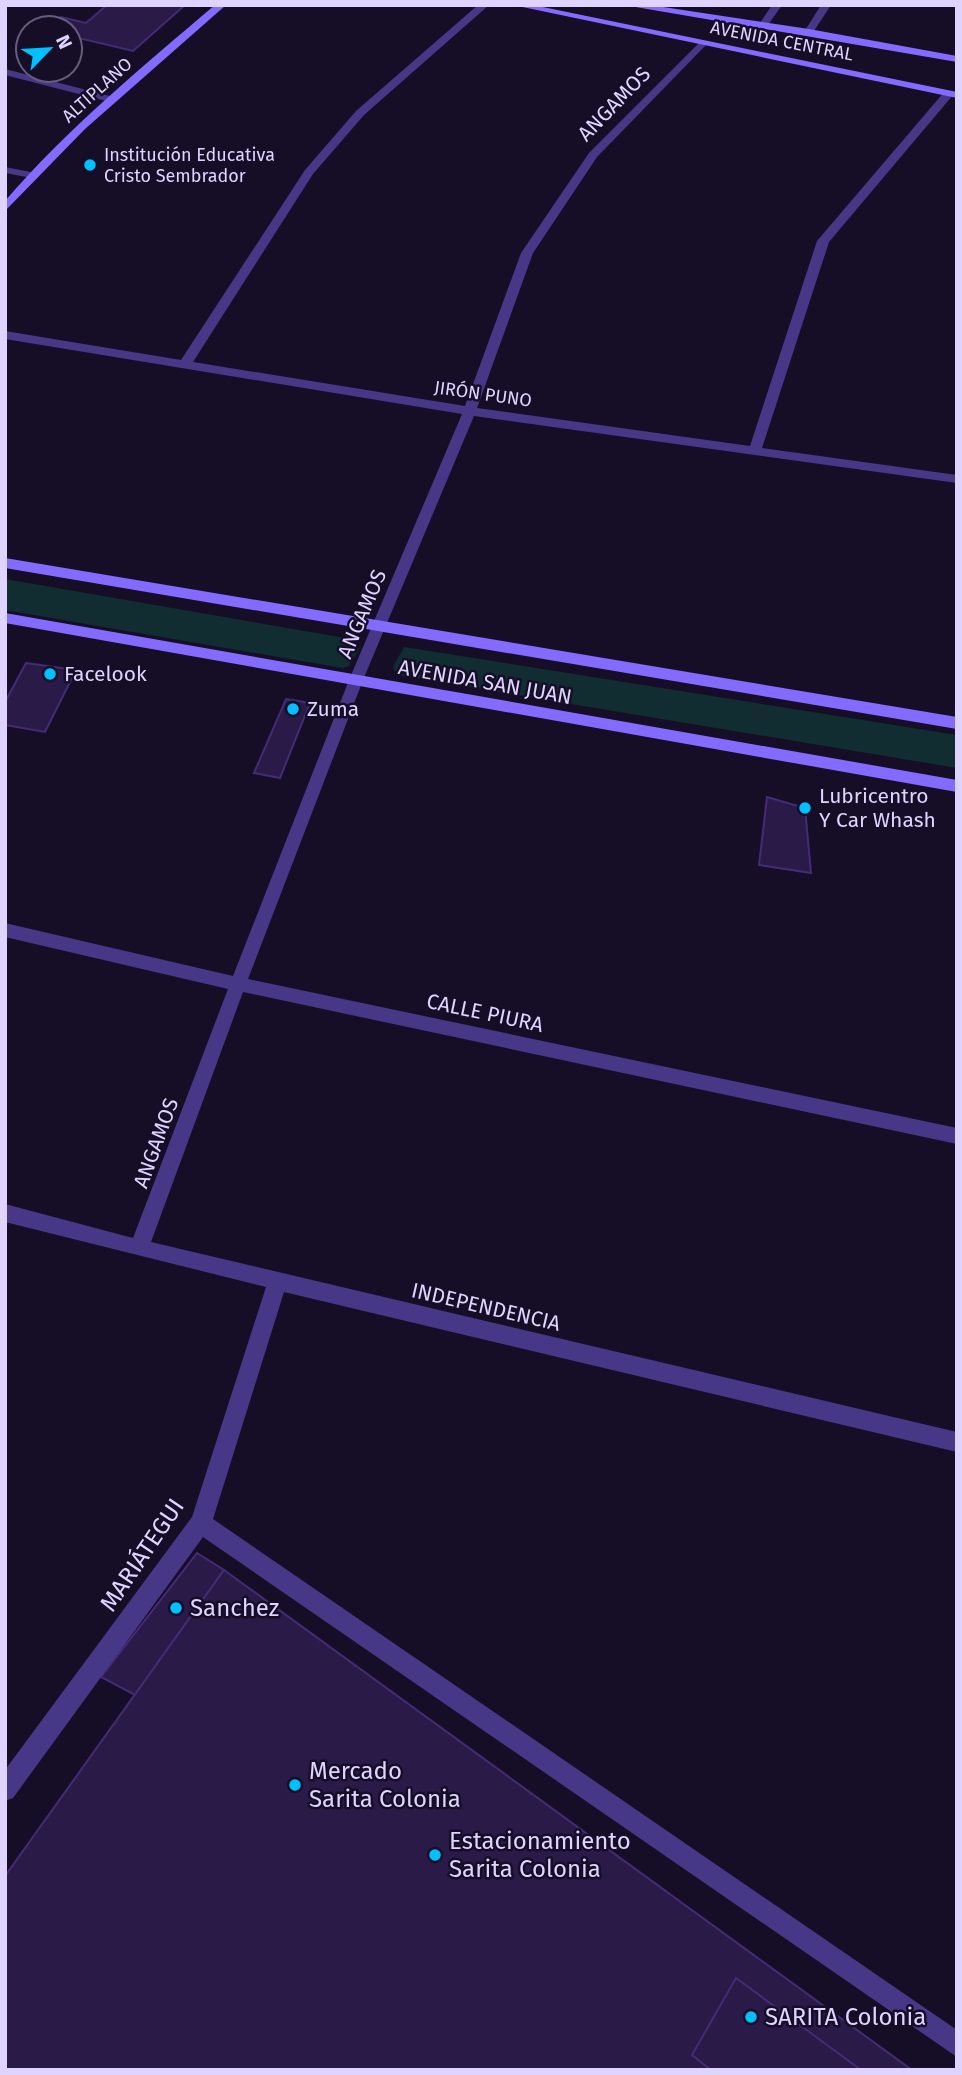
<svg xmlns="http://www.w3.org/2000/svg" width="962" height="2075" font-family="'Fira Sans',sans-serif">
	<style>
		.green { fill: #112d31 }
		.building { fill: #2a1a48; stroke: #442b75; stroke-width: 2 }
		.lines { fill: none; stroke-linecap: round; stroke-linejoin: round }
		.street { fill: #463887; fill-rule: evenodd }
		.secondary { fill: #846bff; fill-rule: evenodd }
		.poi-dot { fill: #00c1ff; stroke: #160e27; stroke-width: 2.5 }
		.labels { text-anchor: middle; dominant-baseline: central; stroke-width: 5; stroke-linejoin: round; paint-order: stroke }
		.far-street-label { font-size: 18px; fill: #dfd4ff; stroke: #160e27 }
		.far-poi-label { font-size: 18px; fill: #dfd4ff; stroke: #160e27; text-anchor: start }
		.street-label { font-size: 21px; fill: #dfd4ff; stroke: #160e27 }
		.poi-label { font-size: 21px; fill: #dfd4ff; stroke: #160e27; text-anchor: start }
		.near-street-label { font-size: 24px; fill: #dfd4ff; stroke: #160e27 }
		.near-poi-label { font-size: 24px; fill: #dfd4ff; stroke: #160e27; text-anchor: start }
	</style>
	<rect width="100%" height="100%" fill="#160e27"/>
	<g class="green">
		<polygon points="5,579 351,639 359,649 349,666 342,668 5,610"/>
		<polygon points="404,647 957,735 957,768 397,675 393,667"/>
	</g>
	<g class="building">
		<polygon points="107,5 185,5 133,51 70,36 70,28 53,28 58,24 54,23 61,17 86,23"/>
		<polygon points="26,663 76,670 45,732 5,725 5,702"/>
		<polygon points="286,699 310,703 280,778 254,773"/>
		<polygon points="767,797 805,808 811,873 759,865"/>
		<polygon points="197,1553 224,1570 135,1695 101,1677"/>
		<polygon points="224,1570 912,2070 5,2070 5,1876"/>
		<polygon points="736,1978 861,2070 711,2070 692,2055"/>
	</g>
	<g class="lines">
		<g class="street">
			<polygon points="478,5 489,5 364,115 313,174 193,362 465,406 521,253 589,153 702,40 707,43 706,45 597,157 533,253 477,408 750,446 817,241 945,91 953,91 953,95 829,242 762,448 957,475 957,483 474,416 363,680 248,979 957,1128 957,1144 243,992 151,1242 957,1432 957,1452 284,1292 213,1519 957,2030 957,2057 203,1537 13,1798 5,1801 5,1770 192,1517 266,1287 5,1222 5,1204 133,1238 228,989 5,937 5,923 233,976 349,680 462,414 5,339 5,331 181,360 305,170 356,111"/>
			<polygon points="772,5 782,5 766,28 760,28 758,26"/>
			<polygon points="821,5 831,5 812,34 806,34 804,32"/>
			<polygon points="5,69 114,97 115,99 110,102 5,75"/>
			<polygon points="5,167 36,173 37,175 32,178 5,173"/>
		</g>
		<g class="secondary">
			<path d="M215,5h11l-141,124 -80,82v-10c63,-73 137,-134 210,-196z"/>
			<polygon points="513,5 533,5 957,92 957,98"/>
			<polygon points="624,5 650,5 809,29 957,56 957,62"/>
			<polygon points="5,558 957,717 957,729 5,568"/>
			<polygon points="5,613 957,780 957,792 5,623"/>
		</g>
	</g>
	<g class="poi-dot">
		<circle cx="90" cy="165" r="7"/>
		<circle cx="50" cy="674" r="7"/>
		<circle cx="293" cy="709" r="7"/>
		<circle cx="805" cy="808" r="7"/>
		<circle cx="176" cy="1608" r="7"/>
		<circle cx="295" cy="1785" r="7"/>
		<circle cx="435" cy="1855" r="7"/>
		<circle cx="751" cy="2017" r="7"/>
	</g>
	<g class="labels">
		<g class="far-street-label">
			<text transform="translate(782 41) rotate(11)">AVENIDA CENTRAL</text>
			<text transform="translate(97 90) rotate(-42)">ALTIPLANO</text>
			<text transform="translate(483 394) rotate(8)">JIRÓN PUNO</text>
		</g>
		<g class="far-poi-label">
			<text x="104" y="155">Institución Educativa<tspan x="104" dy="21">Cristo Sembrador</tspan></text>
		</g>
		<g class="street-label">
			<text transform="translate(614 104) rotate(-46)">ANGAMOS</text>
			<text transform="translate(362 614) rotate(-67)">ANGAMOS</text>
			<text transform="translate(485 682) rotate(10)">AVENIDA SAN JUAN</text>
			<text transform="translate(485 1013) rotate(12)">CALLE PIURA</text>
			<text transform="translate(156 1143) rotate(-70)">ANGAMOS</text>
			<text transform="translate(486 1307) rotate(13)">INDEPENDENCIA</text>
		</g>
		<g class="poi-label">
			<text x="64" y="674">Facelook</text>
			<text x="307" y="709">Zuma</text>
			<text x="819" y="796">Lubricentro<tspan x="819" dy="24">Y Car Whash</tspan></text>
		</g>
		<g class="near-street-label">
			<text transform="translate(142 1555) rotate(-56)">MARIÁTEGUI</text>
		</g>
		<g class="near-poi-label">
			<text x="190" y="1608">Sanchez</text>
			<text x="309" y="1771">Mercado<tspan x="309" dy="28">Sarita Colonia</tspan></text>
			<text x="449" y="1841">Estacionamiento<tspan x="449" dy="28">Sarita Colonia</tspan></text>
			<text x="765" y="2017">SARITA Colonia</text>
		</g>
	</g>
	<rect width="962" height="2075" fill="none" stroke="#dfd4ff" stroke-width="14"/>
	<g transform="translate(49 49) rotate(65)"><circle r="33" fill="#160e27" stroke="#665d7d" stroke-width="2"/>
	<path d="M0-5L12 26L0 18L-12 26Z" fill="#00c1ff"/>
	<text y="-10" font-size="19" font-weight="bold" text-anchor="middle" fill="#dfd4ff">N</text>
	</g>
</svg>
